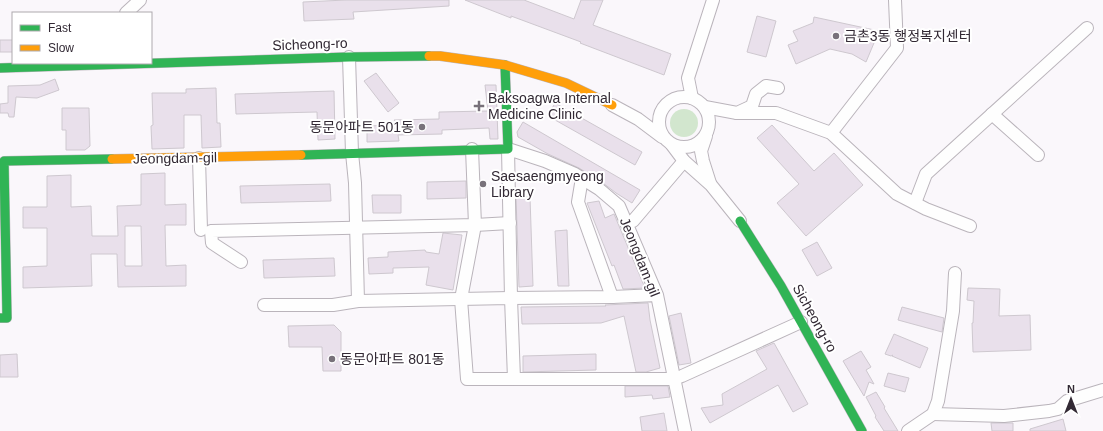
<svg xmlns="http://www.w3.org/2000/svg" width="1103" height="431" font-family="Arial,'Noto Sans KR',sans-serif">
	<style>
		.green { fill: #d2e6ce }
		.building { fill: #e9e0eb; stroke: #cec8cf; fill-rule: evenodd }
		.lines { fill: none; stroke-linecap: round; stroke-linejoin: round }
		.street-casing { stroke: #bab4bb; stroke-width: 14 }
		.fast-casing { stroke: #bab4bb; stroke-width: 10 }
		.slow-casing { stroke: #bab4bb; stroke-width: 10 }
		.street { stroke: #fefefe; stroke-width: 12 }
		.fast { stroke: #30b455; stroke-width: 9 }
		.slow { stroke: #ff9f0a; stroke-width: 9 }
		.poi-dot { fill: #78717a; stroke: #fff; stroke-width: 1.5 }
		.labels { text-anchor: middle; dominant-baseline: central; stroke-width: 4; stroke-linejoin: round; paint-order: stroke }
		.poi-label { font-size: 14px; fill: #322934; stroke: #fff; text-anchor: start }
		.street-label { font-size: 14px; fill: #322934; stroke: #fff }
	</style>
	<rect width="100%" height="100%" fill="#faf7fb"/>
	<circle class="green" cx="684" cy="123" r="14"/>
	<g class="building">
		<polygon points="346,0 449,0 449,6 353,12 354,19 304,21 303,2"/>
		<polygon points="465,0 524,0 574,19 581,0 603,0 593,25 671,54 664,75 580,43 581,42 511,16 511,18"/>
		<polygon points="757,16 776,21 766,57 747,52"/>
		<polygon points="814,17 879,31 866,62 852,54 830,49 796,64 788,45 798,41 793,31 813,23"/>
		<rect x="0" y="40" width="13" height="12"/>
		<polygon points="376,73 399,103 388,112 364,81"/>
		<polygon points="55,79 59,90 37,98 16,97 14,117 9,117 8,113 0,113 0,104 8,103 8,86 40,85"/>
		<polygon points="485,85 496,85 498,139 490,139 489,128 442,130 442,134 398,135 399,141 367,142 367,126 398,125 394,120 439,119 439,112 488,111"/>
		<polygon points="216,88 217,123 220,123 221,147 202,148 201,115 184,115 184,148 152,149 151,126 153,125 152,93 186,93 186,89"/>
		<polygon points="334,91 335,139 318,140 317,112 236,114 235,94"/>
		<polygon points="555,103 642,152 635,165 548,116"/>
		<polygon points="62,108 89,108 90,146 85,150 66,150 66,130 62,130"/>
		<polygon points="523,122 640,190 632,203 616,193 603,183 579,168 548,154 518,137 517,132"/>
		<polygon points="772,125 814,171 834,153 863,185 806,236 777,203 799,184 757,138"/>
		<path d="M165,173v32l21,-1v21h-21l1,41 20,-1v21l-68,1 -1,-33h-26l1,32 -69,2v-21l24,-1v-38h-24v-21h24v-31l24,-1v32l20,-1 1,30h26l-1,-30 24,-1v-31zM125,226h16l1,40h-17z"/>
		<polygon points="466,181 466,198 427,199 427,182"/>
		<polygon points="330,184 331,201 241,203 240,186"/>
		<polygon points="372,195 401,195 401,213 373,213"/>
		<polygon points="516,197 530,197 533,286 519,287"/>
		<polygon points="599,201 605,218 614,214 645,288 623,289 614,265 612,266 587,203"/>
		<polygon points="567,230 569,286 558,286 555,231"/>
		<polygon points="443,233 462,235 453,290 426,285 429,267 393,268 393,273 369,274 368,258 388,257 388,252 425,250 426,252 439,254"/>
		<polygon points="817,242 832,268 817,276 802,250"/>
		<polygon points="334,258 335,276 264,278 263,260"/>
		<polygon points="968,288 1000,289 999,316 1030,315 1031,350 973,352 972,323 973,323 974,301 967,300"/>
		<polygon points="648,303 650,320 660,368 646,372 636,372 624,316 601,323 522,324 521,307 606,306 605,305"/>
		<polygon points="902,307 944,318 942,332 898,320"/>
		<polygon points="681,313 691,363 679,365 669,316"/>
		<polygon points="334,325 341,332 341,371 323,371 322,347 289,347 288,326"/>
		<polygon points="894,334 928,348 920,368 892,356 893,355 891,356 885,354"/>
		<polygon points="774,343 808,404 793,412 778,385 710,423 701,408 723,405 722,394 767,369 756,351"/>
		<polygon points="861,351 871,367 866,370 874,384 869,382 864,396 843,361"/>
		<polygon points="17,354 18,377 0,377 0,355"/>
		<polygon points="596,354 596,370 523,372 523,356"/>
		<polygon points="888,373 909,378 905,392 884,386"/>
		<polygon points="625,386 668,386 670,397 653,399 652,395 625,397"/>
		<polygon points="876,392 885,407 884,408 898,431 884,431 875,417 876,416 866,397"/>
		<polygon points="664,413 667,431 642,431 640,417"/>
		<polygon points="1063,419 1066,431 1030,431 1030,429"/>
		<polygon points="991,423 1013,423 1013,431 992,431"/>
	</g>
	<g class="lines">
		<defs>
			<g id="street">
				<polyline points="126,13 140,0"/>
				<polyline points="349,57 352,153 355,183 358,301"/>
				<circle cx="684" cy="122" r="25"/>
				<polyline points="692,98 688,78 713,0"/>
				<polyline points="612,105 638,119 662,137"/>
				<polyline points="705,107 737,113 752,106 756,94 766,86 778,88"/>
				<polyline points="737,113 776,113 831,133 897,194 926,209 970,226"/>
				<polyline points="992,114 1038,155"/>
				<polyline points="831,133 897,48 895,0"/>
				<polyline points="706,136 701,151 703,161 710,183"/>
				<polyline points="672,145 684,161 711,185 740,221"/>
				<polyline points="472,149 475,225 461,299 467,379 674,379 682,376 801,322"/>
				<polyline points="199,158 201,230"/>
				<polyline points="582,178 578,202 612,297"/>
				<polyline points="915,203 926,174 1087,28"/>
				<polyline points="627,222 633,221 684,161"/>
				<polyline points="241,262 212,243 211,231 475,225 510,223"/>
				<polyline points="657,295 612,297 511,298 508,149 545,161 575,174 599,189 619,206 657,295 685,431"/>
				<polyline points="264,305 333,305 358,301 511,298 514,379"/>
				<polyline points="933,414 1004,416 1049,411 1058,409 1067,401 1103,390"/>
				<polyline points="908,431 933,414 938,401 953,311 955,273"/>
			</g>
			<g id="fast">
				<polyline points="0,68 349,57 429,56"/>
				<polyline points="301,155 508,149 505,65"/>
				<polyline points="740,221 781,286 862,431"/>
				<polyline points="0,318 7,318 4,161 112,159"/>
			</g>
			<g id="slow">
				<polyline points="429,56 440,56 505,65 566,83 612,105"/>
				<polyline points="112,159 301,155"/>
			</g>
		</defs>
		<use href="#street" class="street-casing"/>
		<use href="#fast" class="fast-casing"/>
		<use href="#slow" class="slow-casing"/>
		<use href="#street" class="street"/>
		<use href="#fast" class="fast"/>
		<use href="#slow" class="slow"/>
	</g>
	<g class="poi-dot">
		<circle cx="836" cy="36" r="4"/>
		<path d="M477 100h4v4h4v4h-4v4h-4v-4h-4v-4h4z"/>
		<circle cx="422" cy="127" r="4"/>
		<circle cx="483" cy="184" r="4"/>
		<circle cx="332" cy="359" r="4"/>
	</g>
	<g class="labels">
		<g class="poi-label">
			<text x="844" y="36">금촌3동 행정복지센터</text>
			<text x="488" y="98">Baksoagwa Internal<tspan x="488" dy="16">Medicine Clinic</tspan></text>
			<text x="414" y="127" text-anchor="end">동문아파트 501동</text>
			<text x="491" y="176">Saesaengmyeong<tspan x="491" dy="16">Library</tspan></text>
			<text x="340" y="359">동문아파트 801동</text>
		</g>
		<g class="street-label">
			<text transform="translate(310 44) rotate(-2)">Sicheong-ro</text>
			<text transform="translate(175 158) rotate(-1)">Jeongdam-gil</text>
			<text transform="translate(640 257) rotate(68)">Jeongdam-gil</text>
			<text transform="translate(815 318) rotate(61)">Sicheong-ro</text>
		</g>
	</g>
	<rect x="12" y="12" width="140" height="52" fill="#ffffff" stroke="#ada9ae"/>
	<rect x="20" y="25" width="20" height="6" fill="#30b455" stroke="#ada9ae"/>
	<text x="48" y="32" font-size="12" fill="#322934">Fast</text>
	<rect x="20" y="45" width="20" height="6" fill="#ff9f0a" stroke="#ada9ae"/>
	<text x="48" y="52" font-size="12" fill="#322934">Slow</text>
	<g transform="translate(1071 399)" stroke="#ffffff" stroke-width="3" paint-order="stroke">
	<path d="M0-3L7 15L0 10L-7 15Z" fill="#322934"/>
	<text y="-6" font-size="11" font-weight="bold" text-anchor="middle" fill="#322934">N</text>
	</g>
</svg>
